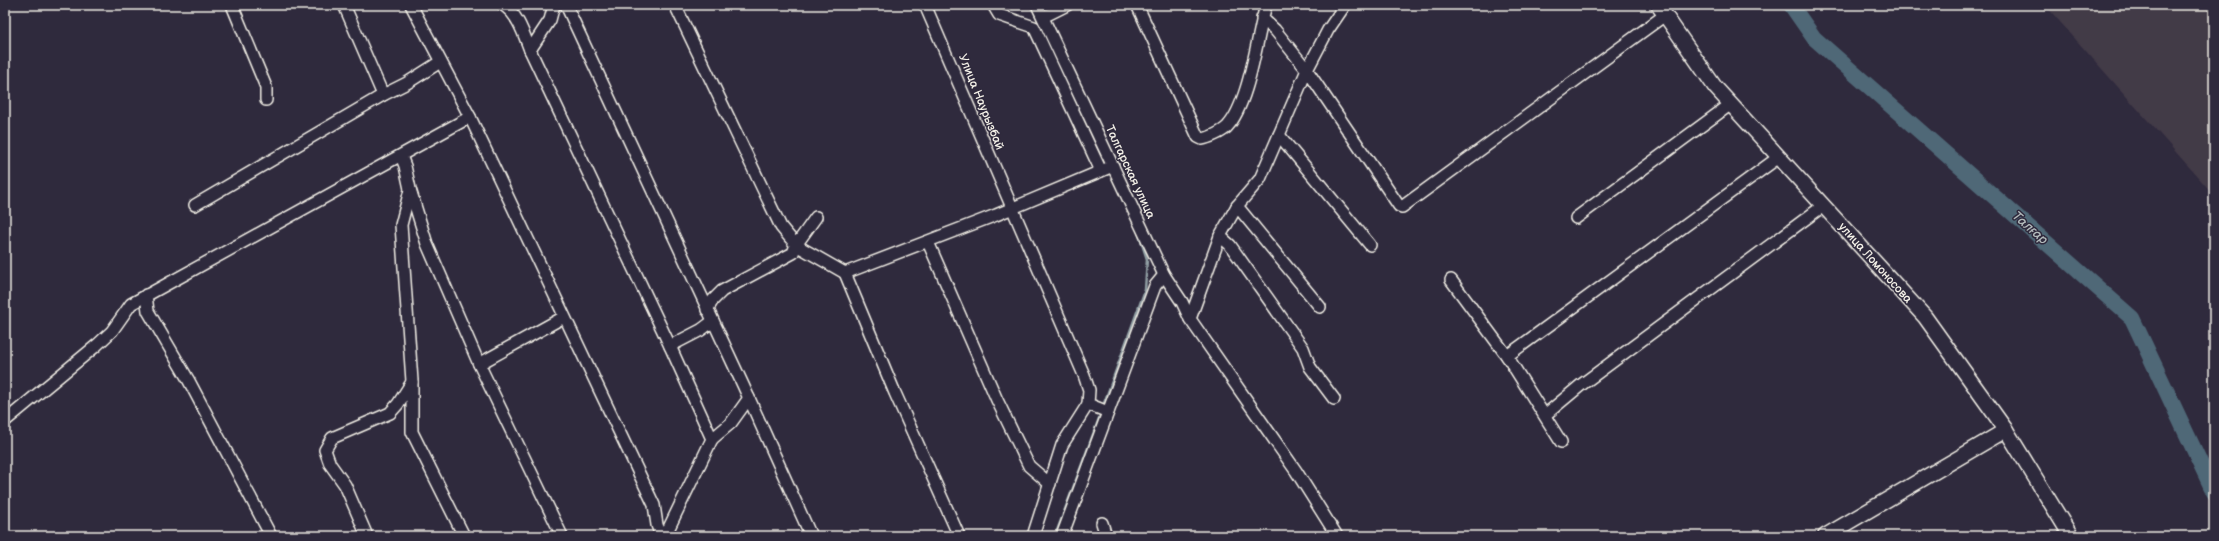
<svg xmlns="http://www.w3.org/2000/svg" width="2219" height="541" font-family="'Balsamiq Sans',sans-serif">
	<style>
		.built { fill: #433a47 }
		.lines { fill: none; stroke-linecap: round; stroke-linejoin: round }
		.stream { stroke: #919fa4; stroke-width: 2.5 }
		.river { stroke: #4f6877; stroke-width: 16 }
		.minor-casing { stroke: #f4f1e8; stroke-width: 14 }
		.major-casing { stroke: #f4f1e8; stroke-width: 17 }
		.minor { stroke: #2f2a3d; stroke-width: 11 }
		.major { stroke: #2f2a3d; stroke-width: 14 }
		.labels { text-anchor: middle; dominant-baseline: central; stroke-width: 3; stroke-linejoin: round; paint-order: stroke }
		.street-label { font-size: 12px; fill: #f4f1e8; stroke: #2f2a3d }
		.water-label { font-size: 13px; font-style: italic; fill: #b2babb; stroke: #2f2a3d }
	</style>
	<rect width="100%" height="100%" fill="#2f2a3d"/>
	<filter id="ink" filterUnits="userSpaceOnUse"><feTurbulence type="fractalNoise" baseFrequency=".025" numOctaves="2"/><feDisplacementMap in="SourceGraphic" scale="8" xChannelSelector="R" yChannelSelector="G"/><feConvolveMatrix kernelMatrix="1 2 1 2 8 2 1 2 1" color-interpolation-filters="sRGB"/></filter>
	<g filter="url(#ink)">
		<polygon class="built" points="2045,5 2214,5 2214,195"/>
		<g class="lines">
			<g class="stream">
				<polyline points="1103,406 1145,290 1147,259 1138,232"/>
				<polyline points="1055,536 1101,413"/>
			</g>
			<polyline class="river" points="1791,5 1814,38 2132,318 2214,492"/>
			<defs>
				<g id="minor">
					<polyline points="232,5 266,87 266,100"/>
					<polyline points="344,5 383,95"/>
					<polyline points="411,5 470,117 654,505 657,525 661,536"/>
					<path d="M503,5c15,9 21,30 27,45"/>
					<polyline points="554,5 550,20 530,50 670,346 712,439 665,536"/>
					<polyline points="566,5 743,385 811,536"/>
					<polyline points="675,5 781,227 796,245 845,273 996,215 1113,166"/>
					<polyline points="925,5 1084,375 1089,390 1088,404 1108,412"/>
					<polyline points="993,5 999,15 1034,27 1101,171"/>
					<polyline points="1037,5 1164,275 1182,302 1190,319 1296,471 1337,536"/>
					<path d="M1137,5l61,132 4,2c7,-1 20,-7 25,-12 22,-23 30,-90 39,-122"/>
					<polyline points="1043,17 1067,5"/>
					<polyline points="1262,18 1275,30 1307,70 1328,30 1345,5"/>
					<polyline points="1279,135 1370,245"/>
					<polyline points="401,156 405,166 410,189 427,244 479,364 562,536"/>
					<polyline points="410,190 401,225 412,381 412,432 464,536"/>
					<polyline points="195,205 383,95 407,83 440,62"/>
					<polyline points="1237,206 1320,307"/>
					<polyline points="1576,218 1731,104"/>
					<polyline points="1220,236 1230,245 1303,348 1310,367 1334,399"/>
					<polyline points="928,242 997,400 1029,466 1050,484"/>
					<polyline points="845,273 895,393 959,536"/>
					<polyline points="1451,280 1507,356"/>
					<polyline points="146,295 148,311 189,381 271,536"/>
					<polyline points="707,310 713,300 722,291 793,253 796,245 816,217"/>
					<polyline points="1190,319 1220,236 1237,206 1260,179 1307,70 1399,206 1402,207 1665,15"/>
					<polyline points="670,346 701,330 713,321"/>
					<polyline points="479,364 564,317"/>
					<polyline points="1545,415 1581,385 1823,206"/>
					<polyline points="5,421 97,345 112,331 131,304 470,117"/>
					<polyline points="712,439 731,423 749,398"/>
					<polyline points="1561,442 1507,356 1779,157"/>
					<polyline points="1102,523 1106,536"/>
					<polyline points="367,536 345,485 330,464 325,450 332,438 390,413 398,404 412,382"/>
					<polyline points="1033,536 1062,445 1088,404"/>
					<polyline points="1062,536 1155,286 1164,275"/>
				</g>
				<g id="major">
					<polyline points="1658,5 1715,87 1925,317 2006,430 2071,536"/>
					<polyline points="1825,536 2006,430"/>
				</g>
			</defs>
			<use href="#minor" class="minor-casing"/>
			<use href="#major" class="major-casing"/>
			<use href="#minor" class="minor"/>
			<use href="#major" class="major"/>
		</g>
	</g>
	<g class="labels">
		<g class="street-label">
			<text transform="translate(981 102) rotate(68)">Улица Наурызбай</text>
			<text transform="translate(1130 172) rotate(65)">Талгарская улица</text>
			<text transform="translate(1875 263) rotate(48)">улица Ломоносова</text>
		</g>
		<g class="water-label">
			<text transform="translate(2030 228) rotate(41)">Талғар</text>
		</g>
	</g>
	<rect width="2219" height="541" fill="none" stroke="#2f2a3d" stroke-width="20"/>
	<rect x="10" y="10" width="2199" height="521" fill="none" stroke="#f4f1e8" stroke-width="1.5" filter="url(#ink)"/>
</svg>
